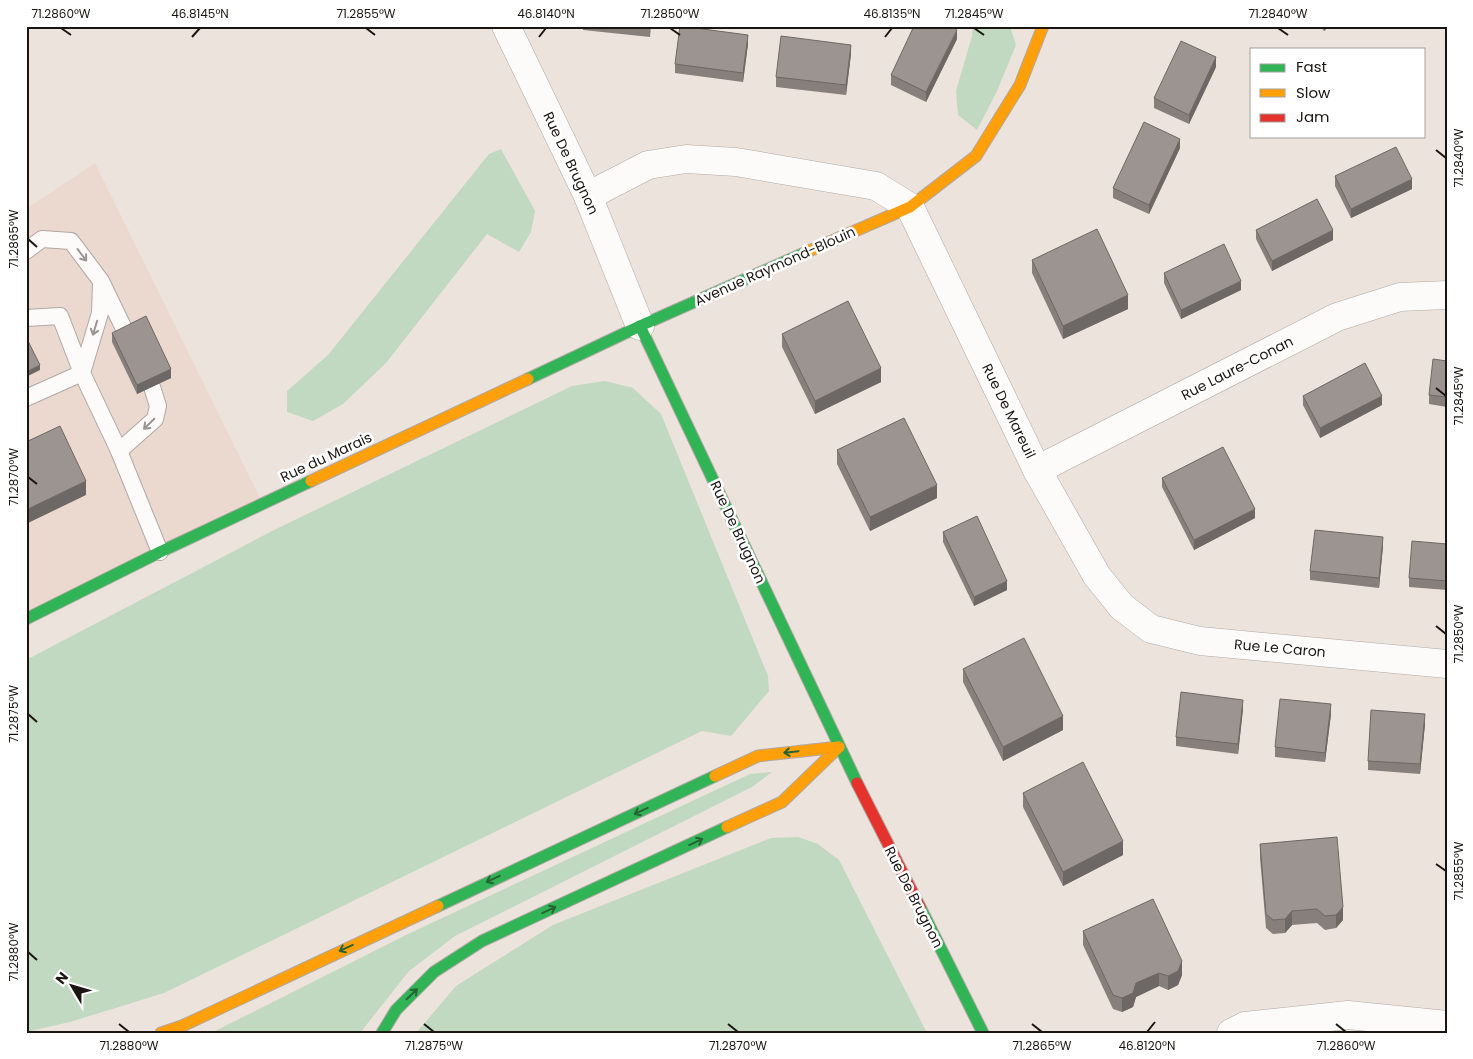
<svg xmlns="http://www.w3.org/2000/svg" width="1473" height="1059" font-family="Poppins,sans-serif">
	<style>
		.built { fill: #ebd8ce }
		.green { fill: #c0d9c0 }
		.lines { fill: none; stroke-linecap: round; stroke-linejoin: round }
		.lane-casing { stroke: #b0a9a4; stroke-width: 18 }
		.street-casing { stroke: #b0a9a4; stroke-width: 29 }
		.fast-casing { stroke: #b0a9a4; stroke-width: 13 }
		.slow-casing { stroke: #b0a9a4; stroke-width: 13 }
		.jam-casing { stroke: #b0a9a4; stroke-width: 13 }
		.lane { stroke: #fcfbfa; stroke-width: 16 }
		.street { stroke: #fcfbfa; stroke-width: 28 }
		.fast { stroke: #30b455; stroke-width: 11 }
		.slow { stroke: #ff9f0a; stroke-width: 11 }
		.jam { stroke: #e5322d; stroke-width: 11 }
		.wall { fill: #867f7c }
		.shaded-wall { fill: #6d6865 }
		.building { fill: #9c9490; stroke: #6d6865 }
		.oneway { stroke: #979492 }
		.oneway2 { stroke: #266434 }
		.ticks { fill: none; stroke: #1b1512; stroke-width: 2 }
		.labels { text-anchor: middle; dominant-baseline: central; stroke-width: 5; stroke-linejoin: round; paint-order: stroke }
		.street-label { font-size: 14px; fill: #1b1512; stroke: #fff }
		.neatline { fill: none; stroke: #1b1512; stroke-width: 2 }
		.ticks-label { font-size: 12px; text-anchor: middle; fill: #1b1512 }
	</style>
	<rect width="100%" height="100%" fill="#ede3dd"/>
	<polygon class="built" points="95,163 263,504 26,619 26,209"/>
	<g class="green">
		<polygon points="973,26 1010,26 1016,45 997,91 977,130 958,115 956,91 972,36"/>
		<polygon points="501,149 535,211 531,232 519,252 487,234 386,363 343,404 313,421 287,412 287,391 328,355 489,154"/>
		<polygon points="605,381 633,388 661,414 768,676 769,691 731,736 702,731 164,993 70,1022 26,1032 26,660 272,531 572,386"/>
		<polygon points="772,772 752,787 455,936 409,971 360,1033 211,1033 406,935 750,774"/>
		<polygon points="798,837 818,844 839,860 927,1033 416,1033 456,986 553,925 771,838"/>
	</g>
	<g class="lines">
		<defs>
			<g id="lane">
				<polyline points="26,251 42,239 71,241 101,281 127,335"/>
				<polyline points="26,318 60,316 82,373 119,451 160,552"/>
				<polyline points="26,398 82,373 100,313 101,284"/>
				<polyline points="119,451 155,419 158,406 152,387"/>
			</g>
			<g id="street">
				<polyline points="506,26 588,196 640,326"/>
				<polyline points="588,196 648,165 686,159 736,162 876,186 910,207 1037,470 1097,576 1122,607 1151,629 1200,641 1447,664"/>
				<polyline points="1037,470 1337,317 1400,297 1447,295"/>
				<polyline points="1231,1033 1245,1026 1348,1015 1447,1025"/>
			</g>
			<g id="fast">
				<polyline points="640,326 857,783"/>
				<polyline points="528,379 640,326 809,251"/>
				<polyline points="26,619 160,552 311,481"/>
				<polyline points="438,906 715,776"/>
				<polyline points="920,907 983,1033"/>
				<polyline points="382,1033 396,1010 434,972 482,941 727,827"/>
			</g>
			<g id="slow">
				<polyline points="809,251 910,207 976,156 1020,85 1043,26"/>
				<polyline points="311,481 528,379"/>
				<polyline points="715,776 758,756 839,747"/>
				<polyline points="727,827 782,802 839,747"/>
				<polyline points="161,1033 182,1026 438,906"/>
			</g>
			<polyline id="jam" points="857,783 920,907"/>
		</defs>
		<use href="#lane" class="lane-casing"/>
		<use href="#street" class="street-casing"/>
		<use href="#fast" class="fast-casing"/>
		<use href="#slow" class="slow-casing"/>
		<use href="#jam" class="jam-casing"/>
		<use href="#lane" class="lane"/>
		<use href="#street" class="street"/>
		<use href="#fast" class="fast"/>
		<use href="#slow" class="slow"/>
		<use href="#jam" class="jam"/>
	</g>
	<g class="wall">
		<polygon points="583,26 651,26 650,37 583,30"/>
		<polygon points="1320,26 1329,26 1324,31"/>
		<polygon points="957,39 926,102 891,85 891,75"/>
		<polygon points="748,44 743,82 675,73 675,64"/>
		<polygon points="851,54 846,95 776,87 776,77"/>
		<polygon points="1216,67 1189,124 1154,108 1154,98"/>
		<polygon points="1180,148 1149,214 1113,198 1113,188"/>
		<polygon points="1335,176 1412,189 1351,218 1335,186"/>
		<polygon points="1256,230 1333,240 1272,271 1256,239"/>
		<polygon points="1032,260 1128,309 1063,339 1032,273"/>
		<polygon points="1164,273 1241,290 1181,319 1164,283"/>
		<polygon points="112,333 171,378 137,394 112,342"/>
		<polygon points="782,334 881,382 815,414 782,347"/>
		<polygon points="1447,361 1447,407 1429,404 1429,395"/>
		<polygon points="1303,396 1382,405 1320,438 1303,405"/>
		<polygon points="837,450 937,498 870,531 837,464"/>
		<polygon points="1162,478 1255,518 1194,550 1162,487"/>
		<polygon points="943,532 1007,590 974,606 943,542"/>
		<polygon points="1447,544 1447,590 1409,587 1409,578"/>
		<polygon points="1383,546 1379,588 1310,580 1310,571"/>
		<polygon points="963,669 1063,730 1003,761 963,682"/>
		<polygon points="1243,709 1238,754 1176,746 1176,737"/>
		<polygon points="1331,714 1325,762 1275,757 1275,747"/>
		<polygon points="1425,724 1420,774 1368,770 1368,761"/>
		<polygon points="1023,793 1123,855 1063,886 1023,807"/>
		<polygon points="1260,844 1343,920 1336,928 1325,930 1317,923 1292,925 1285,933 1273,934 1266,928 1260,858"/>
		<polygon points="1083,931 1182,975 1178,985 1168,990 1159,986 1136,997 1133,1007 1122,1012 1113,1009 1083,945"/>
	</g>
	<g class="shaded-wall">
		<polygon points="1324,26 1329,26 1324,31"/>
		<polygon points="957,30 957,39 926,102 926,92"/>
		<polygon points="748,35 748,44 743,82 743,73"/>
		<polygon points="851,45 851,54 846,95 846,85"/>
		<polygon points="1216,57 1216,67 1189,124 1189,115"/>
		<polygon points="1180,139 1180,148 1149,214 1149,205"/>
		<polygon points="1412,179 1412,189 1351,218 1351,209"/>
		<polygon points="1333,230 1333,240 1272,271 1272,261"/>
		<polygon points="1241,281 1241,290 1181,319 1181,310"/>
		<polygon points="1128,295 1128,309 1063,339 1063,326"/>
		<polygon points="40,365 40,370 26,377 26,372"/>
		<polygon points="881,368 881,382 815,414 815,401"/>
		<polygon points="171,369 171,378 137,394 137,385"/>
		<polygon points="1382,396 1382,405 1320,438 1320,428"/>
		<polygon points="86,481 86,495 26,524 26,510"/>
		<polygon points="937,485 937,498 870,531 870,517"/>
		<polygon points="1255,509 1255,518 1194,550 1194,540"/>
		<polygon points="1383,537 1383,546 1379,588 1379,578"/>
		<polygon points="1007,581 1007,590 974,606 974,597"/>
		<polygon points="1243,700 1243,709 1238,754 1238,744"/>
		<polygon points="1331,704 1331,714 1325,762 1325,753"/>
		<polygon points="1425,714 1425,724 1420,774 1420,764"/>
		<polygon points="1063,716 1063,730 1003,761 1003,747"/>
		<polygon points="1123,841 1123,855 1063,886 1063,872"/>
		<polygon points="1343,907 1343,920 1336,928 1336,915"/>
		<polygon points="1292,911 1292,925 1285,933 1285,919"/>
		<polygon points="1182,961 1182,975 1178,985 1168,990 1168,976"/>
		<polygon points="1159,973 1159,986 1136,997 1133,1007 1122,1012 1122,998 1136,983"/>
	</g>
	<g class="building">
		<polygon points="680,26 748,35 743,73 675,64"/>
		<polygon points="914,26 950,26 957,30 926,92 891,75"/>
		<polygon points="781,36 851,45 846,85 776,77"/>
		<polygon points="1181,41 1216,57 1189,115 1154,98"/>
		<polygon points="1144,122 1180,139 1149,205 1113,188"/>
		<polygon points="1396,147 1412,179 1351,209 1335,176"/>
		<polygon points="1317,199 1333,230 1272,261 1256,230"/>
		<polygon points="1097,229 1128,295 1063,326 1032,260"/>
		<polygon points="1224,244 1241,281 1181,310 1164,273"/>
		<polygon points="848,301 881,368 815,401 782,334"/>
		<polygon points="146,316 171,369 137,385 112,333"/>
		<polygon points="26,337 40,365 26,372"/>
		<polygon points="1433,359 1447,361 1447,397 1429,395"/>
		<polygon points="1365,363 1382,396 1320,428 1303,396"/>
		<polygon points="904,418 937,485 870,517 837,450"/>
		<polygon points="60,426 86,481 26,510 26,442"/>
		<polygon points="1223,447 1255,509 1194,540 1162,478"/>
		<polygon points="977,516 1007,581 974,597 943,532"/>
		<polygon points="1315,530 1383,537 1379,578 1310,571"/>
		<polygon points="1412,541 1447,544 1447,581 1409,578"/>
		<polygon points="1024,638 1063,716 1003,747 963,669"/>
		<polygon points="1181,692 1243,700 1238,744 1176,737"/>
		<polygon points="1280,699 1331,704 1325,753 1275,747"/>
		<polygon points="1371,710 1425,714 1420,764 1368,761"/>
		<polygon points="1083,762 1123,841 1063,872 1023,793"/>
		<polygon points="1337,837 1343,907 1336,915 1325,916 1317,909 1292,911 1285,919 1273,920 1266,914 1260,844"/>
		<polygon points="1153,899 1182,961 1178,971 1168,976 1159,973 1136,983 1133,993 1122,998 1113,995 1083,931"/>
	</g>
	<defs><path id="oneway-shaft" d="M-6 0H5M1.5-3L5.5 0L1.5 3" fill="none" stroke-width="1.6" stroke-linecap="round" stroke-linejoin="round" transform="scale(1.25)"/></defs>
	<g class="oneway">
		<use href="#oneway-shaft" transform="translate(82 255) rotate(53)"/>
		<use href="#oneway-shaft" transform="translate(95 328) rotate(107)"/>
		<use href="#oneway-shaft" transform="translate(149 424) rotate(136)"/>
	</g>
	<g class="oneway2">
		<use href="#oneway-shaft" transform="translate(791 752) rotate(174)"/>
		<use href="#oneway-shaft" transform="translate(641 811) rotate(155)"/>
		<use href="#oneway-shaft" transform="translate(696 842) rotate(-25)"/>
		<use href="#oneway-shaft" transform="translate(493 879) rotate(155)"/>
		<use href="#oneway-shaft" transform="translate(549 910) rotate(-25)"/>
		<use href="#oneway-shaft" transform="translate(346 948) rotate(155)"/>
		<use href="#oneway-shaft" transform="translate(412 994) rotate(-44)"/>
	</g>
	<path class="ticks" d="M61,28l10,7M366,28l9,7M670,28l10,7M974,28l10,7M1278,28l10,7M192,37l8,-9M539,37l7,-9M885,37l7,-9M1436,150l10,8M28,239l9,8M1436,388l10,8M28,477l9,7M1436,626l10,8M28,714l9,8M1436,864l10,7M28,952l9,8M119,1024l10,8M424,1024l10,8M728,1024l10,8M1032,1024l10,8M1336,1024l10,8M1147,1032l8,-10"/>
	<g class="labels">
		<g class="street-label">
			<text transform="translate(571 163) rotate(65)">Rue De Brugnon</text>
			<text transform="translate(775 266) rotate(-24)">Avenue Raymond-Blouin</text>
			<text transform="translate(1237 368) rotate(-27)">Rue Laure-Conan</text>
			<text transform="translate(1009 411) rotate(64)">Rue De Mareuil</text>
			<text transform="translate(326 457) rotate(-25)">Rue du Marais</text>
			<text transform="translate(738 532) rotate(65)">Rue De Brugnon</text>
			<text transform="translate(1280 648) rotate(5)">Rue Le Caron</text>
			<text transform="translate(914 897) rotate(63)">Rue De Brugnon</text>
		</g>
	</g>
	<rect width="1473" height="1059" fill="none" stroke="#ffffff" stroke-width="55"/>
	<rect x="1250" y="48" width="175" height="90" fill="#ffffff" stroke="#a4a1a0"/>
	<rect x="1260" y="64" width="25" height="8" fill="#30b455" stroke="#a4a1a0"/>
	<text x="1296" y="72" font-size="15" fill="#1b1512">Fast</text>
	<rect x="1260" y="89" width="25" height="8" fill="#ff9f0a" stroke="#a4a1a0"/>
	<text x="1296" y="98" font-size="15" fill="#1b1512">Slow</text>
	<rect x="1260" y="114" width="25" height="8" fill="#e5322d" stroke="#a4a1a0"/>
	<text x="1296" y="122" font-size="15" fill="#1b1512">Jam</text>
	<g transform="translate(72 986) rotate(308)" stroke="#ffffff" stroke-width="4" paint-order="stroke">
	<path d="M0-4L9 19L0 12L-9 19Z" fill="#1b1512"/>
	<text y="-8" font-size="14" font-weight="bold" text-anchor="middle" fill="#1b1512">N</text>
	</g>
	<rect x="28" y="28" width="1418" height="1004" class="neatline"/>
	<g class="ticks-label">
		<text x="61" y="18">71.2860°W</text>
		<text x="200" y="18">46.8145°N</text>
		<text x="366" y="18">71.2855°W</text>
		<text x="546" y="18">46.8140°N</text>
		<text x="670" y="18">71.2850°W</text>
		<text x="892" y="18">46.8135°N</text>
		<text x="974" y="18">71.2845°W</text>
		<text x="1278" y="18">71.2840°W</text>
		<text transform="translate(1459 158) rotate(-90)" y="4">71.2840°W</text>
		<text transform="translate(14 239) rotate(-90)" y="4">71.2865°W</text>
		<text transform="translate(1459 396) rotate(-90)" y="4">71.2845°W</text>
		<text transform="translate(14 477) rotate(-90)" y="4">71.2870°W</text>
		<text transform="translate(1459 634) rotate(-90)" y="4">71.2850°W</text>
		<text transform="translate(14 714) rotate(-90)" y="4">71.2875°W</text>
		<text transform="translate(1459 871) rotate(-90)" y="4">71.2855°W</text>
		<text transform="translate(14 952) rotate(-90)" y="4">71.2880°W</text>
		<text x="129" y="1050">71.2880°W</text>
		<text x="434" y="1050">71.2875°W</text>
		<text x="738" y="1050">71.2870°W</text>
		<text x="1042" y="1050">71.2865°W</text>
		<text x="1147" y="1050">46.8120°N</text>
		<text x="1346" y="1050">71.2860°W</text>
	</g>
</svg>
